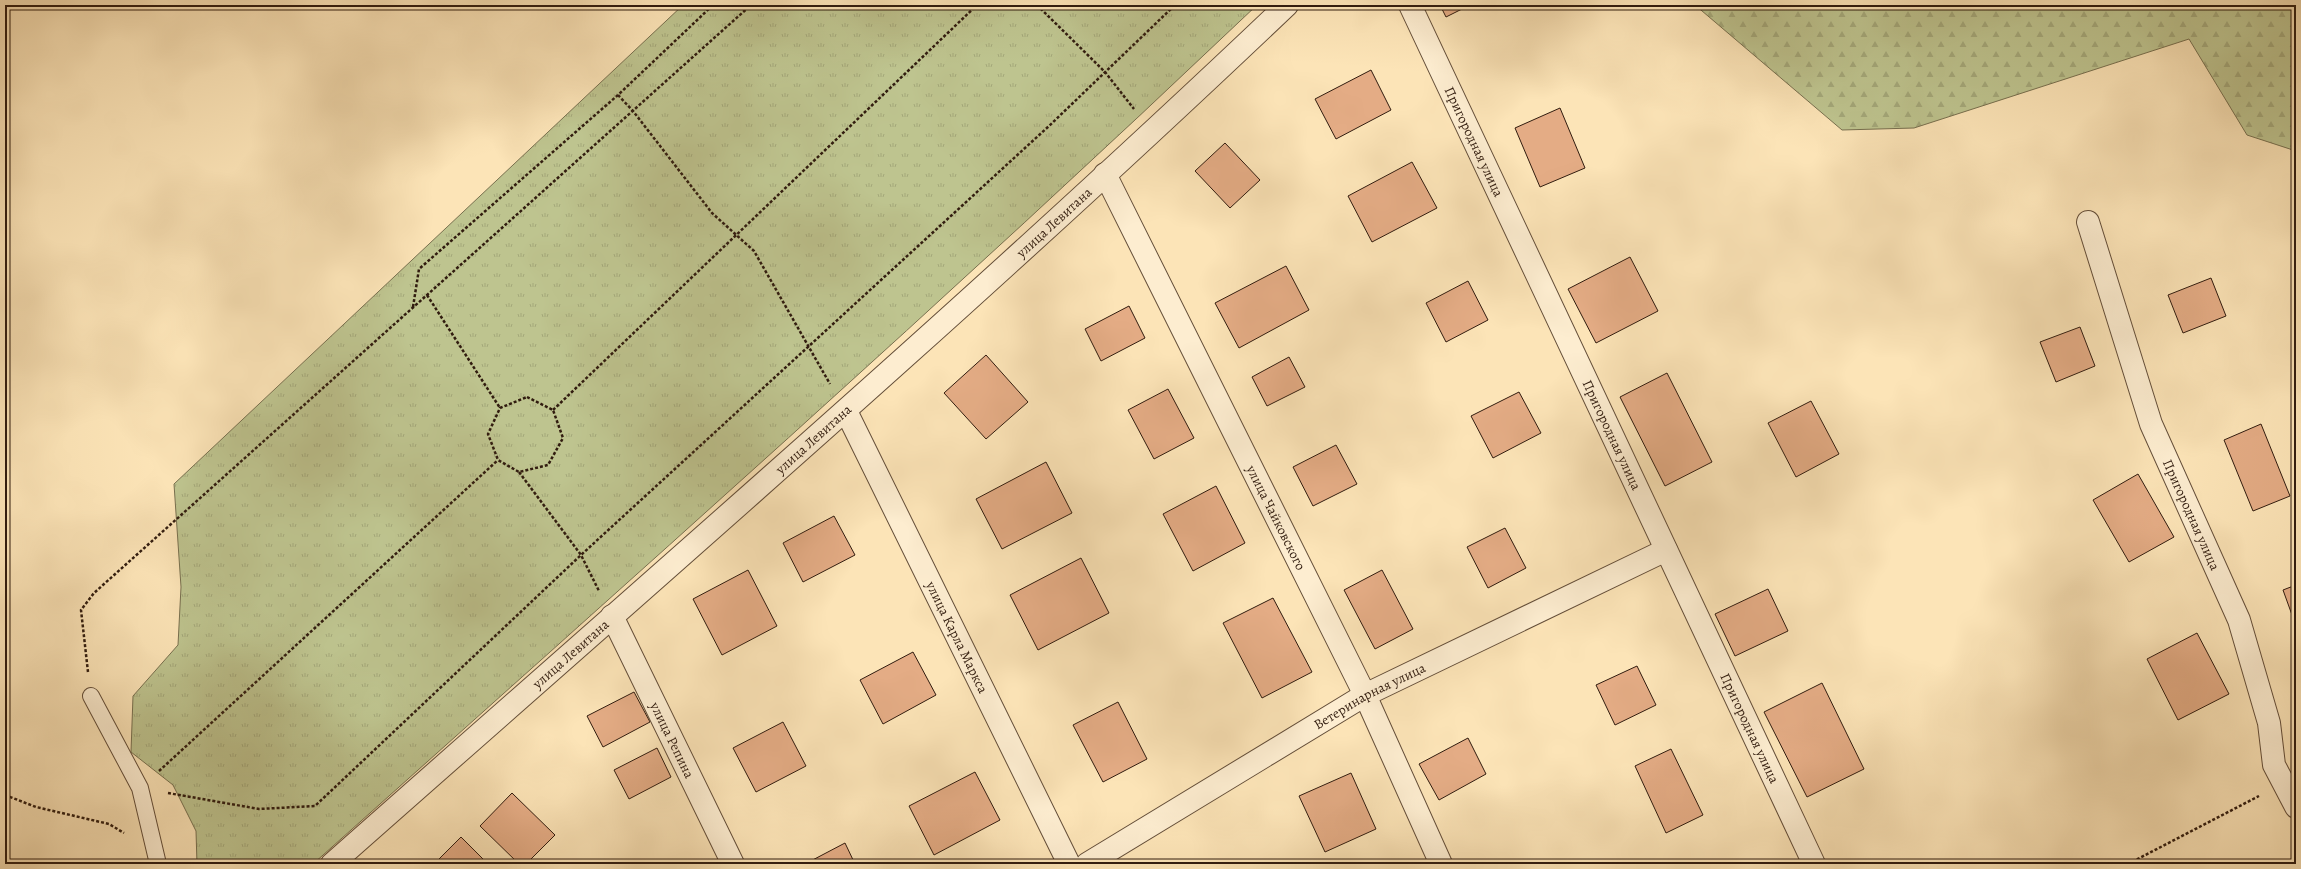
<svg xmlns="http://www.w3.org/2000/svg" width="2301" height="869" font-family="Alegreya,serif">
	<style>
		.forest { fill: url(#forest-firs); stroke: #78704f }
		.park { fill: url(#park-tufts); stroke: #78704f }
		.building { fill: #e4ac85; stroke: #311c0f }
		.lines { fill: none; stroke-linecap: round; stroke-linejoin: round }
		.lane-casing { stroke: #644e39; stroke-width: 18 }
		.street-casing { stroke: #644e39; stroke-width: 24 }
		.path { stroke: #311c0f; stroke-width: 2.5; stroke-dasharray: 3 2; stroke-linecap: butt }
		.lane { stroke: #fdedd0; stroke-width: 16 }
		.street { stroke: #fdedd0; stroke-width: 22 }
		.labels { text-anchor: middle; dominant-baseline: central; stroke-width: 3; stroke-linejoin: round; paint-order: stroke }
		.street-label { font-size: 14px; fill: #311c0f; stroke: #fdedd0 }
	</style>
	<defs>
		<pattern id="forest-firs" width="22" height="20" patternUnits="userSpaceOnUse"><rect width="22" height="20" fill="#bec48f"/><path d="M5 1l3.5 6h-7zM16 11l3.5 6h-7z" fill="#a4a87a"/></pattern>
		<pattern id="park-tufts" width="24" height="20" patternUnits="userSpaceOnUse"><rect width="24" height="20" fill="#bec48f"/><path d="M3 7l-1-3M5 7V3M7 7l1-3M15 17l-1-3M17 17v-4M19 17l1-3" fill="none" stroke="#a4a87a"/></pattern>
	</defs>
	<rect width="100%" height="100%" fill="#fce4b7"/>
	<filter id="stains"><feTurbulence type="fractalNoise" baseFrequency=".005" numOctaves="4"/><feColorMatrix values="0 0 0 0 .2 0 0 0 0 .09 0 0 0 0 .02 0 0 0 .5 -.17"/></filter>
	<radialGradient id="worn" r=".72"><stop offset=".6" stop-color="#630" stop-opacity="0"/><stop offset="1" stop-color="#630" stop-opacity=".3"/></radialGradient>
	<polygon class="forest" points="1695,5 2296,5 2296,151 2247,135 2189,39 1914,128 1842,130"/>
	<path class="park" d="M683,5h574c-308,293 -627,575 -944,859h-116l-1,-33 -23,-46 -42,-33 2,-56 45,-51 3,-58 -7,-103z"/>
	<g class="building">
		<polygon points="1440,5 1470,5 1446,17"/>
		<polygon points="1371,70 1391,110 1336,139 1315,99"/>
		<polygon points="1560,108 1585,168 1540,187 1515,128"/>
		<polygon points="1225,143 1260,180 1230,208 1195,171"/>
		<polygon points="1412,162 1437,208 1372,242 1348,196"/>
		<polygon points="1630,257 1658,311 1596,343 1568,289"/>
		<polygon points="1286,266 1309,310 1239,348 1215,303"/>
		<polygon points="2211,278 2226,316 2183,333 2168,295"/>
		<polygon points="1468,281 1488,320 1446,342 1426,303"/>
		<polygon points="1129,306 1145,338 1101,361 1085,329"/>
		<polygon points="2080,327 2095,366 2056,382 2040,342"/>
		<polygon points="986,355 1028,402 986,439 944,393"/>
		<polygon points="1289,357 1305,387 1267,406 1252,377"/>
		<polygon points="1667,373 1712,462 1665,486 1620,397"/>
		<polygon points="1168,389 1194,438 1154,459 1128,410"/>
		<polygon points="1519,392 1541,433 1493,458 1471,416"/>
		<polygon points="1811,401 1839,454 1796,477 1768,423"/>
		<polygon points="2261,424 2290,496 2253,511 2224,440"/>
		<polygon points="1336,445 1357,484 1313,506 1293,467"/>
		<polygon points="1046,462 1072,513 1002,549 976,499"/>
		<polygon points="2138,474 2174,537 2129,562 2093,500"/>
		<polygon points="1216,486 1245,543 1193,571 1163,514"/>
		<polygon points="834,516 855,555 803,582 783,543"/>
		<polygon points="1505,528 1526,568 1488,588 1467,547"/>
		<polygon points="1081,558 1109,613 1038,650 1010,595"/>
		<polygon points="748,570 777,626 722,655 693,599"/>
		<polygon points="1382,570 1413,629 1375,649 1344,590"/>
		<polygon points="2296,585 2296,626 2283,590"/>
		<polygon points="1768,589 1788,631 1735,656 1715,614"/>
		<polygon points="1273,598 1312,672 1262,698 1223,623"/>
		<polygon points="2197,633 2229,694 2178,720 2147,659"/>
		<polygon points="913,652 936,695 883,724 860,680"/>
		<polygon points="1637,666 1656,705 1615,725 1596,685"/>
		<polygon points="1822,683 1864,769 1807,797 1764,712"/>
		<polygon points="634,692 650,722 603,747 587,716"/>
		<polygon points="1118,702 1147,759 1103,782 1073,725"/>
		<polygon points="783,722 806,766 756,792 733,748"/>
		<polygon points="1468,738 1486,774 1439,800 1419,764"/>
		<polygon points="657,748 671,777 629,799 614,770"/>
		<polygon points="1671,749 1703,815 1666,833 1635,766"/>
		<polygon points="975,772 1000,820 934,855 909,806"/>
		<polygon points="1351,773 1376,829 1325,852 1299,796"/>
		<polygon points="512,793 555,835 526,864 519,864 480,826"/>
		<polygon points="461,837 488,864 434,864"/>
		<polygon points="845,843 855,864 805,864"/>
	</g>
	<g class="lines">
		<defs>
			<polyline id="lane" points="91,696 140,788 158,864"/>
			<g id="street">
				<path id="s1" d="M1410,5l404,859"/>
				<path id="s2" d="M1105,174l260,521 76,169"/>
				<path id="s3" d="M2088,222l63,202 88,196 30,103 5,42 22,42"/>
				<path id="s4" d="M846,411l223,453"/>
				<path id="s5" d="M612,616l121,248"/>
				<path id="s6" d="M332,864c321,-284 645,-564 955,-859"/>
				<path id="s7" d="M1087,864l278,-169 301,-145"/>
			</g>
		</defs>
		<use href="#lane" class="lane-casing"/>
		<use href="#street" class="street-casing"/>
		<g class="path">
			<polyline points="1037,5 1105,72 1134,109"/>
			<polyline points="618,95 633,111 712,213 754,251 830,384"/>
			<polyline points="427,295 500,408"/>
			<polyline points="413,307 419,269 618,95 713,5"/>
			<polygon points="527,397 553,410 563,438 548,465 519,472 498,460 488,434 500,408"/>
			<polyline points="553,410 977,5"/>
			<polyline points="519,472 581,555 599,591"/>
			<polyline points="88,672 81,610 94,593 751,5"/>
			<polyline points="159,771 498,460"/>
			<polyline points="168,793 259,809 315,806 581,555 1049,126 1175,5"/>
			<polyline points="5,795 36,807 109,824 124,833"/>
			<polyline points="2128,864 2259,796"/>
		</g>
		<use href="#lane" class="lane"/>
		<use href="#street" class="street"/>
	</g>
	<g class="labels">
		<g class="street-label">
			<text stroke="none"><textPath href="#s1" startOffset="151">Пригородная улица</textPath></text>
			<text stroke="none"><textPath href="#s6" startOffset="966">улица Левитана</textPath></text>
			<text stroke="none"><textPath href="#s1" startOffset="475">Пригородная улица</textPath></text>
			<text stroke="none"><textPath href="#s6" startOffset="642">улица Левитана</textPath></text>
			<text stroke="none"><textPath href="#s3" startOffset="311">Пригородная улица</textPath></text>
			<text stroke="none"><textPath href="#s2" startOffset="384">улица Чайковского</textPath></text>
			<text stroke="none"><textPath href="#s4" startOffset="252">улица Карла Маркса</textPath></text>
			<text stroke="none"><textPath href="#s6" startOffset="318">улица Левитана</textPath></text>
			<text stroke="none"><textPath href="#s7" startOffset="329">Ветеринарная улица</textPath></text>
			<text stroke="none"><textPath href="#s1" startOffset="799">Пригородная улица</textPath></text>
			<text stroke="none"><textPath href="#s5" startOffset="138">улица Репина</textPath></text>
		</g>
	</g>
	<rect width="2301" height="869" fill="none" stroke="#fce4b7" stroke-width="20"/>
	<rect x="6" y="6" width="2289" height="857" fill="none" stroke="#311c0f" stroke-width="2"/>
	<rect x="10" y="10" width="2281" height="849" fill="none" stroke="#311c0f"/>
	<rect width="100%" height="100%" filter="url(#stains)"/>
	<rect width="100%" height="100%" fill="url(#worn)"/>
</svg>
